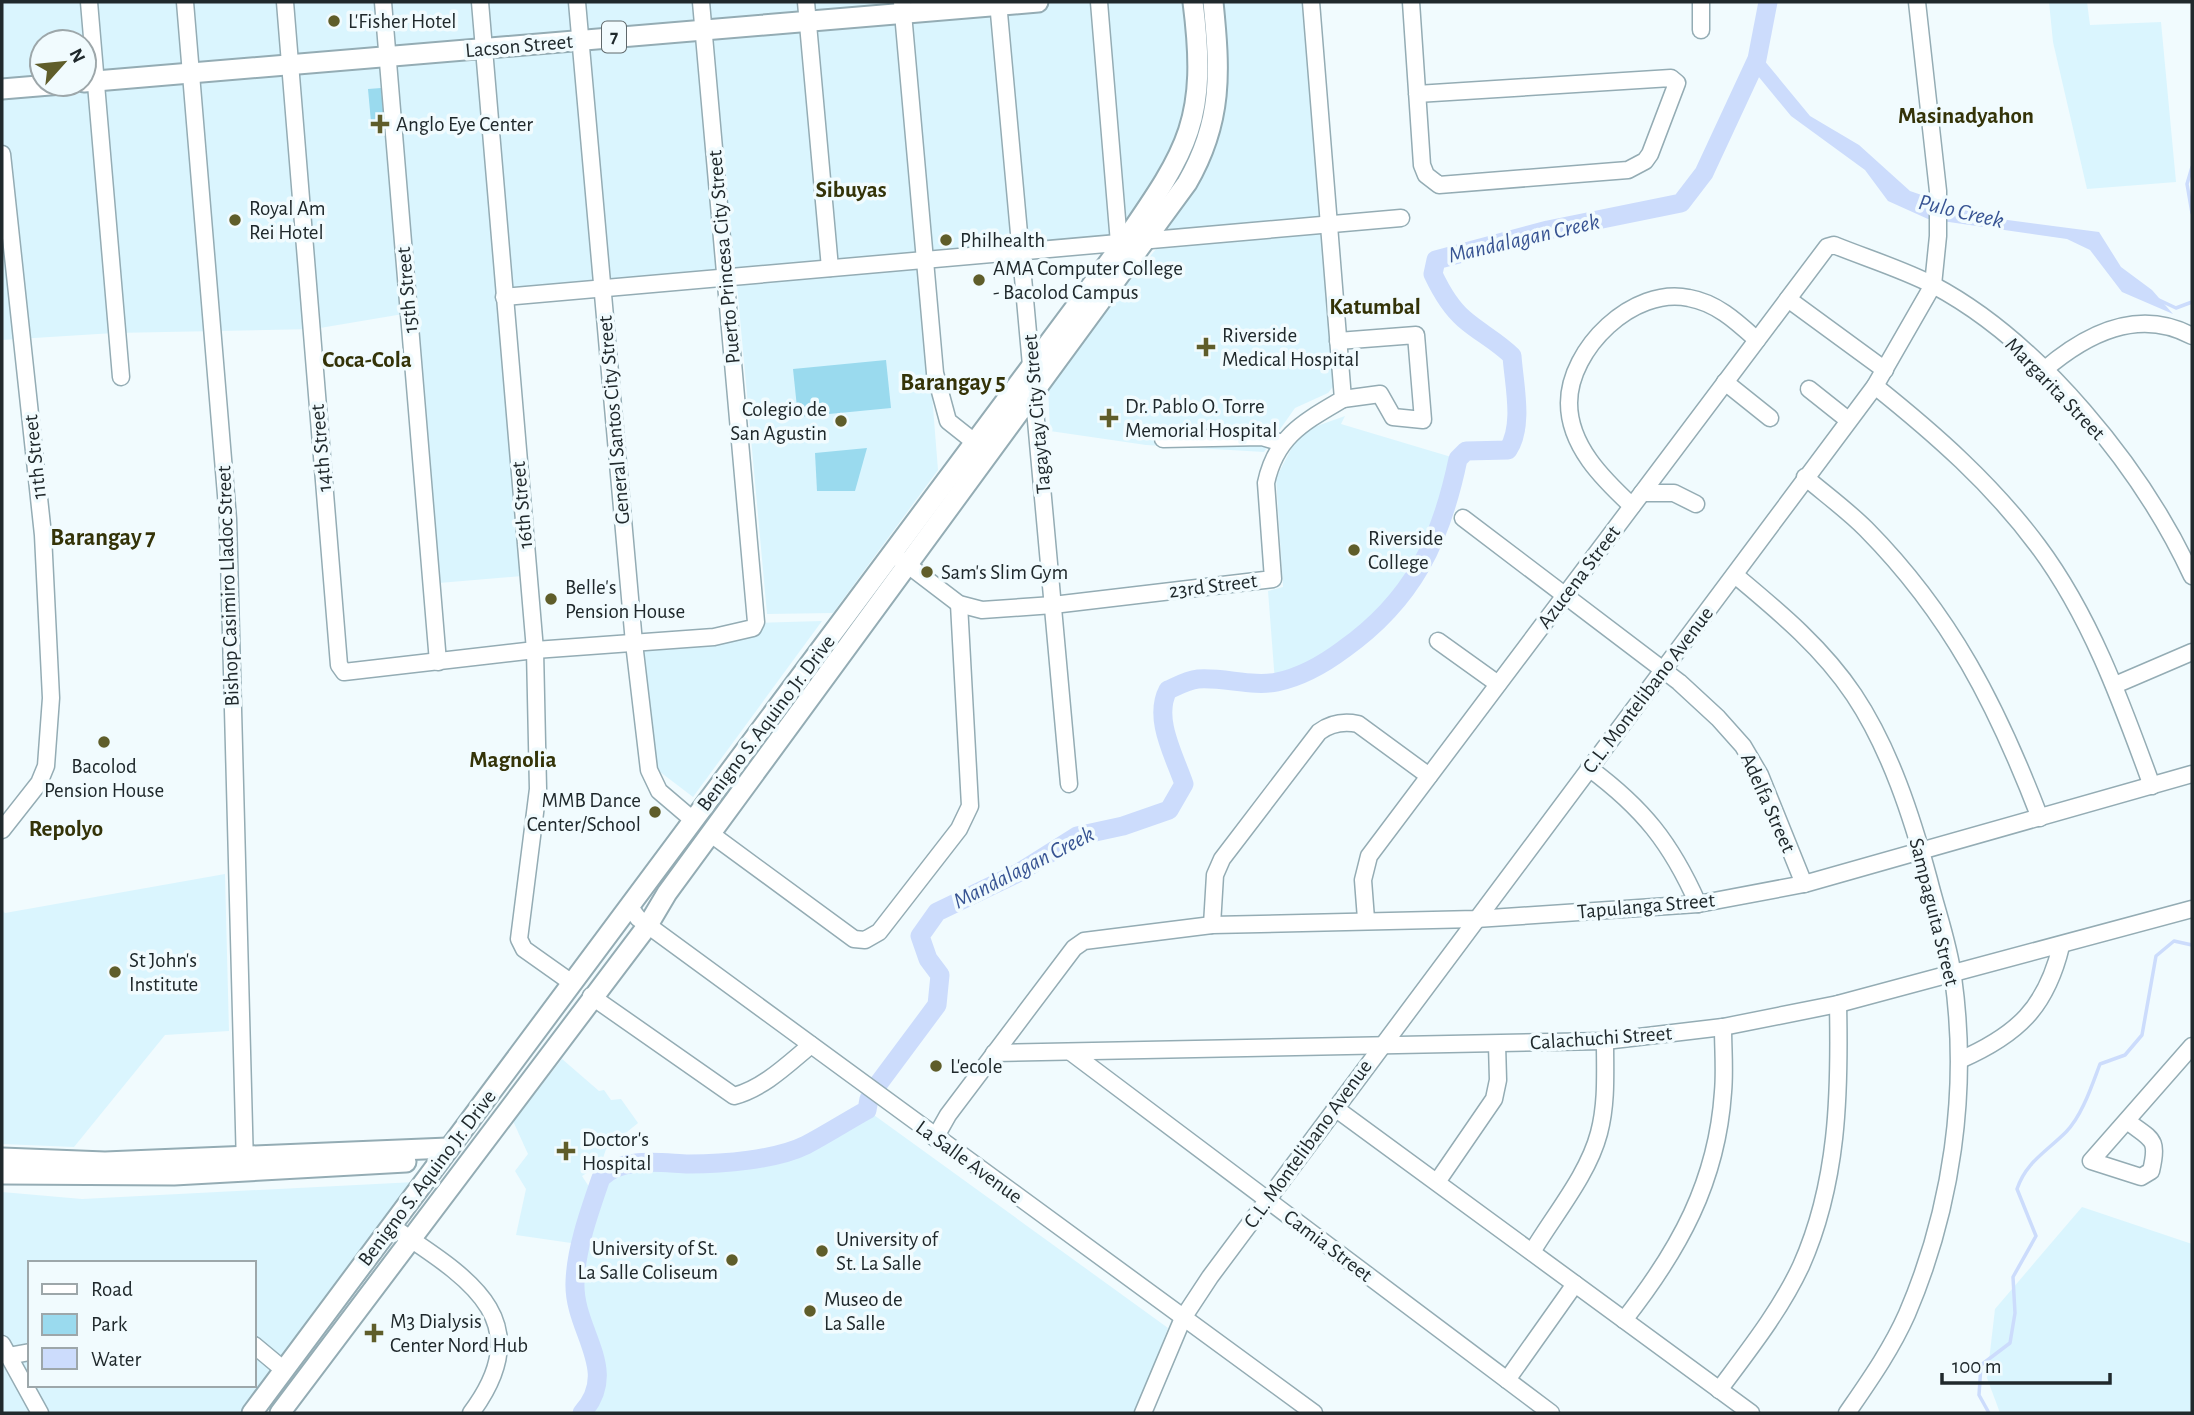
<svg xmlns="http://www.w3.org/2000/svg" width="2194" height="1415" font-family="'Alegreya Sans',sans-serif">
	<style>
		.built { fill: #daf5fe; fill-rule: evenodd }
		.green { fill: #9adaee }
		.water { fill: #ccdcfc }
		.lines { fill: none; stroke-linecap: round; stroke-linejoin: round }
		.stream { stroke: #ccdcfc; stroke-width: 3.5 }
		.river { stroke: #ccdcfc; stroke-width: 19 }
		.minor-casing { stroke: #94acb4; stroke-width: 19 }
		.major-casing { stroke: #94acb4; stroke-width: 23 }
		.minor { stroke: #fff; stroke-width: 16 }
		.major { stroke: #fff; stroke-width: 19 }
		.poi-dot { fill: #5f5d2a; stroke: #f1fbfe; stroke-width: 2.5 }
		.labels { text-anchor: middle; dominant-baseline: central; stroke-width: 7; stroke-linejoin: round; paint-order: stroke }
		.shield { fill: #f1fbfe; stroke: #5f686b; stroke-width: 2 }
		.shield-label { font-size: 19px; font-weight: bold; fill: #20292c }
		.poi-label { font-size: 21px; fill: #20292c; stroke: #f1fbfe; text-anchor: start }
		.street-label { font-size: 21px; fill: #20292c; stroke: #f1fbfe }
		.neighbourhood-label { font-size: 23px; font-weight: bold; fill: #343308; stroke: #f1fbfe }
		.water-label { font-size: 23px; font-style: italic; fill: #385493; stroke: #f1fbfe }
		.quarter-label { font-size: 24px; font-weight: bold; fill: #343308; stroke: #f1fbfe }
	</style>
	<rect width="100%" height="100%" fill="#f1fbfe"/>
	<g class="built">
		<path d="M2,2h1301l25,222 -824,73 18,279 -83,7 -24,-271 -101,17 -200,4 -112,7zM42,42h42v42h-42z"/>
		<polygon points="2049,2 2087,2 2090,25 2161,22 2176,182 2087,189 2053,42"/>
		<polygon points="1324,230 1336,383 1328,393 1295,408 1264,452 1146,445 1050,431 1048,387 1088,331 1157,248"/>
		<polygon points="922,269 938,470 833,613 767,614 737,285"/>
		<polygon points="1345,416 1341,424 1458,459 1452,488 1417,574 1399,601 1372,629 1337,654 1302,675 1275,682 1268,591 1283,587 1276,478 1300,432"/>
		<polygon points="822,621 693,797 647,762 639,640 751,623"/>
		<polygon points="225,874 229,1031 165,1035 74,1147 2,1144 2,910 5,913"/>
		<polygon points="562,1059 599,1091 604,1090 611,1100 621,1099 638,1123 606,1149 601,1164 582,1176 593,1193 578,1244 516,1235 526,1189 515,1171 528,1154 513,1121"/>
		<polygon points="867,1110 1168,1328 1136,1413 582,1413 596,1394 599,1375 593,1350 581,1324 575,1282 601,1178 609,1170 623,1164 703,1164 755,1158 803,1146"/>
		<path d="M415,1182l-168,231h-245v-221l80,7zM30,1263h224v122h-224z"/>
		<polygon points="2082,1207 2192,1244 2192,1413 2000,1413 1987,1378 1995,1309"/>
	</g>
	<g class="green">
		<polygon points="381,88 384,121 371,122 368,89"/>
		<polygon points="886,360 891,408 798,417 793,369"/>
		<polygon points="867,448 855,491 817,491 815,453"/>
	</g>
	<polygon class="water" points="1759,2 1776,2 1763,59 1810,116 1859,145 1910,191 1985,217 2099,232 2121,267 2152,290 2173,314 2122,292 2090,250 2067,239 1928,219 1888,201 1865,170 1791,116 1749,65"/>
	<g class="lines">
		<g class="stream">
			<polyline points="2192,167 2187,184 2192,213"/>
			<polyline points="2159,300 2176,308 2192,302"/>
			<path d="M1989,1413l-10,-18 2,-30 29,-22 5,-30 -2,-36 23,-41 -19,-47c9,-27 29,-37 49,-57 16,-16 26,-47 34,-68l25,-9 17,-20 14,-79 18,-15 18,4"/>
		</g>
		<g class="river">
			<path d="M876,1087l61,-82 3,-30 -12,-16 -8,-23 17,-24 83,-40 57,-36 46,-10 46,-16 15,-26c-10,-29 -31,-66 -16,-94 9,-4 20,-10 30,-11 26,-2 54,8 79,3 24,-5 47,-18 67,-33 69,-49 97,-108 114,-190l8,-8 42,-1c16,-25 6,-65 4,-94 -15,-15 -32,-23 -48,-37 -14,-12 -23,-28 -31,-45l3,-14 112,-30 133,-27 23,-30 53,-114 11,-57"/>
			<path d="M582,1413c39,-43 -9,-82 -7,-131 1,-34 15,-72 26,-104 22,-22 59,-15 88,-14 33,0 87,-4 117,-19 21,-11 41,-24 61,-35l2,-11"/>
		</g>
		<defs>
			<g id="minor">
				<polyline points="89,2 121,377"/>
				<polyline points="185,2 228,519 245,1166"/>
				<polyline points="285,2 339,665 344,672 535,650 714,637 753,628 756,622 701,2"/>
				<polyline points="383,2 438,662"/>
				<polyline points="480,2 535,650 538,789 519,939 524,949 572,983"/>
				<polyline points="577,2 634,643 649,770 659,791 693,820"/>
				<polyline points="806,2 830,268"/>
				<polyline points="902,2 935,373 948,421 982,448"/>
				<polyline points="998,2 1069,784"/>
				<polyline points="1099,2 1119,243"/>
				<polyline points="1411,2 1422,165 1426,175 1439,185 1628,170 1645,161 1650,154 1677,83 1671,78 1417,94"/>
				<polyline points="1701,2 1701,30"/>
				<polyline points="2,154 43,535 51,698 46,766 39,783 2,830"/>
				<polyline points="504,297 1401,218"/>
				<polyline points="1788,299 1885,370"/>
				<polyline points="1338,341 1416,335 1423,420 1393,417 1380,394 1343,399"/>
				<path d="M2044,370c42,-36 94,-63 148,-34"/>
				<polyline points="1725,382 1770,418"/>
				<path d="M1875,386c60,48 117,98 163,160 53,71 84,158 114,240"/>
				<polyline points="1809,389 1848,420"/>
				<polyline points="1163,439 1262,437 1282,443"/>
				<path d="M1805,477c20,17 42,33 61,52 85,86 131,177 174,289"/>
				<polyline points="1642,493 1674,493 1696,504"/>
				<path d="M1632,506c-29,-27 -63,-60 -63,-103 0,-54 64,-117 120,-105 28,5 48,24 68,42"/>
				<polyline points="1463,518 1679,682 1718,718 1743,746 1760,775 1804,884"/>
				<path d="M900,559l59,45 23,6 71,-5 220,-26 -7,-96c10,-47 38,-61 77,-84l-32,-397"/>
				<path d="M1735,575c43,36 87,72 119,120 36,54 58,122 75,185 8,32 20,65 24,97 16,113 -1,232 -46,337 -16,36 -38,67 -60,99"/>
				<polyline points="1438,641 1498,684"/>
				<polyline points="2115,685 2192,652"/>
				<path d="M1589,768c54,40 82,75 109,136"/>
				<polyline points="711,834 854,939 865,940 879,932 959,829 970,806 959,604"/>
				<polyline points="629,906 638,918 1314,1413"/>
				<path d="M1366,919l-3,-39 6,-24 458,-609 7,-2c32,13 68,24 99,40 106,56 209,183 259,291"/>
				<path d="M1212,925l3,-50 7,-16 97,-127c12,-9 24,-11 39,-8l71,52"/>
				<path d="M591,996l143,100c30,-8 54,-32 77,-51"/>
				<polyline points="994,1053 1605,1041 1723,1027 1838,1004 2192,909"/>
				<polyline points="1072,1053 1551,1413"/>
				<path d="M1960,1060c57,-25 86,-52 101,-114"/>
				<polyline points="1335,1108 1751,1413"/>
				<path d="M2127,1121c25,19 32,17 24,50l-10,6 -50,-16 101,-115"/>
				<polyline points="935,1138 948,1115 1074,948 1084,941 1212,925 1476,919 1698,904 1804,884 2192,774"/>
				<polyline points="1437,1182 1494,1099 1498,1080 1497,1044"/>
				<path d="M391,1226c74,50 151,92 80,187"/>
				<path d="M1532,1252c22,-37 56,-77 67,-119 8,-30 6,-61 6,-92"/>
				<path d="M1624,1320c55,-70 93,-138 99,-228 2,-21 0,-43 0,-65"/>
				<polyline points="2,1344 40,1413"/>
				<polyline points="254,1345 284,1370"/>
				<polyline points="8,1356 30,1352"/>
				<polyline points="1507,1380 1575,1284"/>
				<path d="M1719,1390c29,-39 61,-79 82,-124 37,-83 39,-172 37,-262"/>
				<polyline points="1143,1413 1183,1318 1210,1277 1875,386 1933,285 1938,236 1938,191 1917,2"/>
			</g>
			<g id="major">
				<polyline points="84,82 1038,2"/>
				<polyline points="2,89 62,84"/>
				<polyline points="2,1158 105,1162 448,1148"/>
				<polyline points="2,1174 174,1175 406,1162"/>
				<path d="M252,1413l872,-1171c65,-94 84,-123 69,-240"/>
				<path d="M280,1413l368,-488 19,-32 520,-710c36,-62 33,-112 26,-181"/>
			</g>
		</defs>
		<use href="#minor" class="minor-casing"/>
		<use href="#major" class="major-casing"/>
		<use href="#minor" class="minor"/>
		<use href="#major" class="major"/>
	</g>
	<g class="poi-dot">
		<circle cx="334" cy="21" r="7"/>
		<path d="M376.5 113.5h7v7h7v7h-7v7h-7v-7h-7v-7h7z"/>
		<circle cx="235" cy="220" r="7"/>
		<circle cx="946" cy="240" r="7"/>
		<circle cx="979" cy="280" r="7"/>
		<path d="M1202.5 336.5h7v7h7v7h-7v7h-7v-7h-7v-7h7z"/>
		<path d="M1105.5 407.5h7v7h7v7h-7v7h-7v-7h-7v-7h7z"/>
		<circle cx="841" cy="421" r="7"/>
		<circle cx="1354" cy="550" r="7"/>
		<circle cx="927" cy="572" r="7"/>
		<circle cx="551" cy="599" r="7"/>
		<circle cx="104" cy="742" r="7"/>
		<circle cx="655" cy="812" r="7"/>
		<circle cx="115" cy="972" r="7"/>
		<circle cx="936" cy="1066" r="7"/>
		<path d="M562.5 1140.5h7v7h7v7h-7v7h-7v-7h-7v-7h7z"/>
		<circle cx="822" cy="1251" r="7"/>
		<circle cx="732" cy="1260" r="7"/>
		<circle cx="810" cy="1311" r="7"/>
		<path d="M370.5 1322.5h7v7h7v7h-7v7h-7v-7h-7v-7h7z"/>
	</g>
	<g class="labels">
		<rect class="shield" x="602" y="21.5" width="24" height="31" rx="5"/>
		<g class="shield-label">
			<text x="614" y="37">7</text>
		</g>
		<g class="poi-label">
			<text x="348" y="21">L'Fisher Hotel</text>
			<text x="396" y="124">Anglo Eye Center</text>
			<text x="249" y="208">Royal Am<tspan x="249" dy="24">Rei Hotel</tspan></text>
			<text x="960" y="240">Philhealth</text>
			<text x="993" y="268">AMA Computer College<tspan x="993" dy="24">- Bacolod Campus</tspan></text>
			<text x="1222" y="335">Riverside<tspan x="1222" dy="24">Medical Hospital</tspan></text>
			<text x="1125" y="406">Dr. Pablo O. Torre<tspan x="1125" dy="24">Memorial Hospital</tspan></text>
			<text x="827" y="409" text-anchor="end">Colegio de<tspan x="827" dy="24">San Agustin</tspan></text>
			<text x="1368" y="538">Riverside<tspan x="1368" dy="24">College</tspan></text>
			<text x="941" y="572">Sam's Slim Gym</text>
			<text x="565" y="587">Belle's<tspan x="565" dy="24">Pension House</tspan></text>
			<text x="104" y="766" text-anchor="middle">Bacolod<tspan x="104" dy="24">Pension House</tspan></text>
			<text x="641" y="800" text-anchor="end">MMB Dance<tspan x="641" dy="24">Center/School</tspan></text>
			<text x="129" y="960">St John's<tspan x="129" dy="24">Institute</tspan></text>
			<text x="950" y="1066">L'ecole</text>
			<text x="582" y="1139">Doctor's<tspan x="582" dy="24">Hospital</tspan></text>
			<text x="836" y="1239">University of<tspan x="836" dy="24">St. La Salle</tspan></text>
			<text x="718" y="1248" text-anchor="end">University of St.<tspan x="718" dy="24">La Salle Coliseum</tspan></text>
			<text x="824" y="1299">Museo de<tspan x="824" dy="24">La Salle</tspan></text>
			<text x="390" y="1321">M3 Dialysis<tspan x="390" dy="24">Center Nord Hub</tspan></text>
		</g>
		<g class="street-label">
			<text transform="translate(519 46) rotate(-5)">Lacson Street</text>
			<text transform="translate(724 257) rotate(-95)">Puerto Princesa City Street</text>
			<text transform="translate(407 290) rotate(-95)">15th Street</text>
			<text transform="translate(2055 389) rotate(46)">Margarita Street</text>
			<text transform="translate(1037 414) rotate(-95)">Tagaytay City Street</text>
			<text transform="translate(614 420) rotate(-95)">General Santos City Street</text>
			<text transform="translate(321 448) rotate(-95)">14th Street</text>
			<text transform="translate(35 457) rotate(-96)">11th Street</text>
			<text transform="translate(522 505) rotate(-95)">16th Street</text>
			<text transform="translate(1579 577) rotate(-53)">Azucena Street</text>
			<text transform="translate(228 586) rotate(-92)">Bishop Casimiro Lladoc Street</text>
			<text transform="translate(1213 586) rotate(-7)">23rd Street</text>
			<text transform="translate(1648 690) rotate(-53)">C.L. Montelibano Avenue</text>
			<text transform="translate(766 723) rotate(-53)">Benigno S. Aquino Jr. Drive</text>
			<text transform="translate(1768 803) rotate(66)">Adelfa Street</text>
			<text transform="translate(1646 906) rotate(-5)">Tapulanga Street</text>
			<text transform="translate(1934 912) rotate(76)">Sampaguita Street</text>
			<text transform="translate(1601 1038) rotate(-4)">Calachuchi Street</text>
			<text transform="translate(1308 1144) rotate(-54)">C.L. Montelibano Avenue</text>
			<text transform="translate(969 1162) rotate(36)">La Salle Avenue</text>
			<text transform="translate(427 1178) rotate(-53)">Benigno S. Aquino Jr. Drive</text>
			<text transform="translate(1328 1246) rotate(37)">Camia Street</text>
		</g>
		<g class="neighbourhood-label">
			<text x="1966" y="116">Masinadyahon</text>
			<text x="851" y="190">Sibuyas</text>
			<text x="1375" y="307">Katumbal</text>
			<text x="367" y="360">Coca-Cola</text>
			<text x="513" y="760">Magnolia</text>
			<text x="66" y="829">Repolyo</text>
		</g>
		<g class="water-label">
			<text transform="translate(1961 212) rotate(13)">Pulo Creek</text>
			<text transform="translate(1524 239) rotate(-13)">Mandalagan Creek</text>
			<text transform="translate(1024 868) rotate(-27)">Mandalagan Creek</text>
		</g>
		<g class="quarter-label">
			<text x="953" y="383">Barangay 5</text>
			<text x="103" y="538">Barangay 7</text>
		</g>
	</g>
	<rect width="2194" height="1415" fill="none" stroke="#20292c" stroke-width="7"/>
	<rect x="28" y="1261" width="228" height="126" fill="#f1fbfe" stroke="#9da7aa" stroke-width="2"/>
	<rect x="42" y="1284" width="35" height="10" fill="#ffffff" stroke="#9da7aa" stroke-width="2"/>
	<text x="91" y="1296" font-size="21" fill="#20292c">Road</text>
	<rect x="42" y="1314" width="35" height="21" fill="#9adaee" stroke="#9da7aa" stroke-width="2"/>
	<text x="91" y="1331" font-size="21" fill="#20292c">Park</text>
	<rect x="42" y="1348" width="35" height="21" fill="#ccdcfc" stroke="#9da7aa" stroke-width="2"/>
	<text x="91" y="1366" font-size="21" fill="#20292c">Water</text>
	<g transform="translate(63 63) rotate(63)"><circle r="33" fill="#f1fbfe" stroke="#9da7aa" stroke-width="2"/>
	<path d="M0-5L12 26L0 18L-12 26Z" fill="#5f5d2a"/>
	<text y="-10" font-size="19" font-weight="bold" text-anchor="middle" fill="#20292c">N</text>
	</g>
	<path d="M1942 1373v10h168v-10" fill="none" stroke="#20292c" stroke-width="3.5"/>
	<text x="1952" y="1373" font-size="21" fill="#20292c" stroke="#f1fbfe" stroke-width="5" paint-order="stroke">100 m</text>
</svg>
